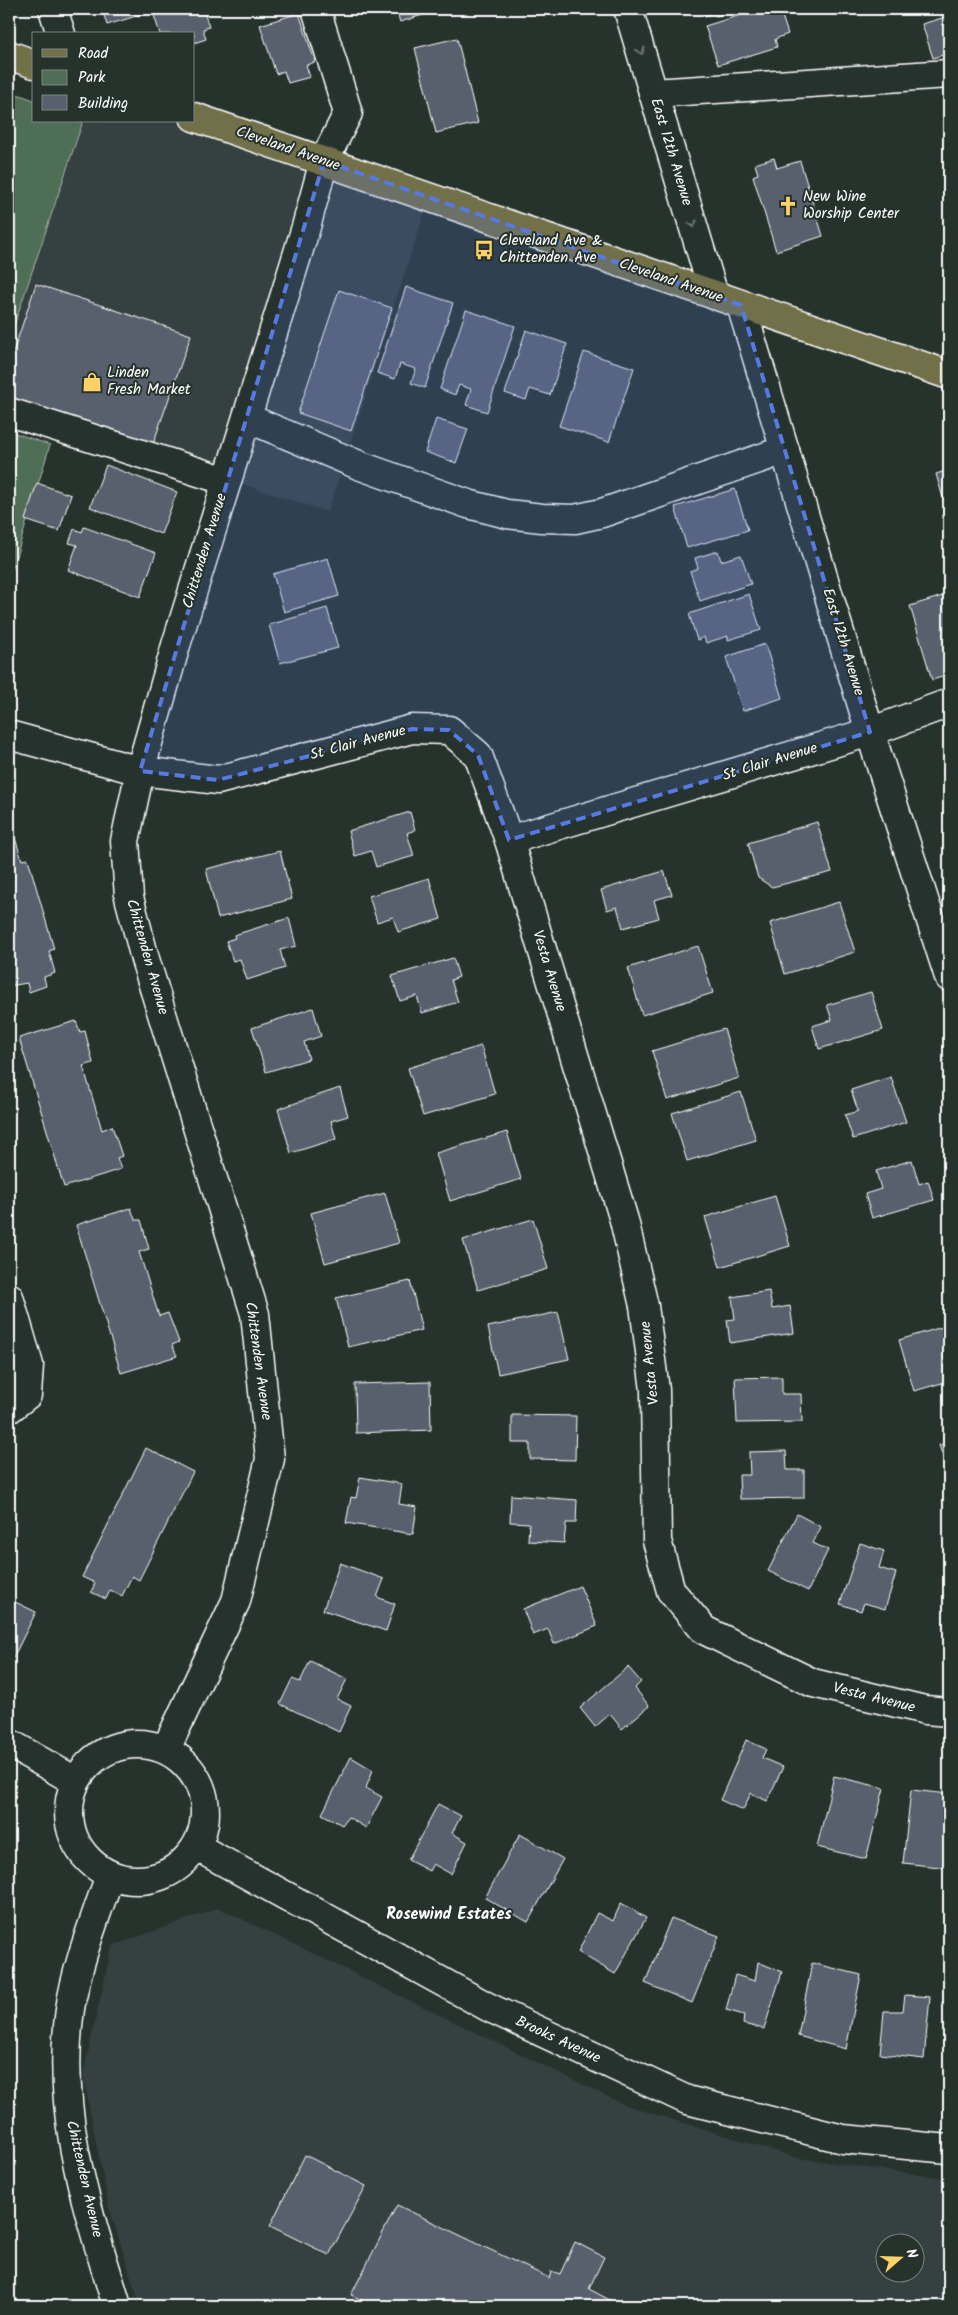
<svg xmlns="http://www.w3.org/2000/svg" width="958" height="2315" font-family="Kalam,sans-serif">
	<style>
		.built { fill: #354040; fill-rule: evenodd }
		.green { fill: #506e57; stroke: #a8b6ab }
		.building { fill: #58606d; stroke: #fff }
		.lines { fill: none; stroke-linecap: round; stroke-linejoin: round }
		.minor-casing { stroke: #fff; stroke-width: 31 }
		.major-casing { stroke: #fff; stroke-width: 31 }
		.minor { stroke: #26332d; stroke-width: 28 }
		.major { stroke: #726f4a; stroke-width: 28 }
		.oneway { stroke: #727a76 }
		.marked { fill: #567ae2; fill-opacity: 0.2; stroke: #567ae2; stroke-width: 4; stroke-dasharray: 10 6; stroke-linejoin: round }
		.labels { text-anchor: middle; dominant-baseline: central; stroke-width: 4; stroke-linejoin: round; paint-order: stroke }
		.street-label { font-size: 15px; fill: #fff; stroke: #26332d }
		.poi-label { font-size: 15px; fill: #fff; stroke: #26332d; text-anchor: start }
		.neighbourhood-label { font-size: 16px; font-weight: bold; fill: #fff; stroke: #26332d }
	</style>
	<rect width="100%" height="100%" fill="#26332d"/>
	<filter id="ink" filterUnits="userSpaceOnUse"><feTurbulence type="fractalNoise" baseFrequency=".02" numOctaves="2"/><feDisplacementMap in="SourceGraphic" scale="10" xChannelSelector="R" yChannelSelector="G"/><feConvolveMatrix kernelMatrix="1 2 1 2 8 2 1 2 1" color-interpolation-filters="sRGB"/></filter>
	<g filter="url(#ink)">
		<g class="built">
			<polygon points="83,121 194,121 430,195 328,512 9,408 9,340"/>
			<path d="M219,1908l406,197 173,53 151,21v127h-809l-31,-99 -26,-132 29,-129zM886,2242h30v30h-30z"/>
		</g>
		<g class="green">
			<polygon points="9,91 34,100 34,121 83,121 9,340"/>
			<polygon points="9,431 50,445 9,580"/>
		</g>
		<g class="building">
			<polygon points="102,9 148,9 149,12 107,25"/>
			<polygon points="152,9 203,9 209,27 203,29 206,39 194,43 194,34 160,34"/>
			<polygon points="396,9 442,9 400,22"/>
			<polygon points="702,9 740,9 716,16 715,13 704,16"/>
			<polygon points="760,9 766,9 767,14 780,10 788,34 775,39 777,47 718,65 705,26"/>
			<polygon points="299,13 315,62 306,65 310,77 288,83 284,71 276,74 260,25"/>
			<polygon points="949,16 949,53 933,58 922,24"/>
			<polygon points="457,38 478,123 436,133 415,48"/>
			<polygon points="774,158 777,168 800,161 823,236 776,251 753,176 758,174 755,164"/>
			<polygon points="36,284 191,335 152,447 9,398 9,365"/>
			<polygon points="406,287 453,303 425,388 411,383 416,369 400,364 395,379 377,373"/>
			<polygon points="339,290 392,308 351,431 298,413"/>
			<polygon points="466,310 515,326 487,412 466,405 471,389 459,385 455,395 440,389"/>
			<polygon points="526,330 567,344 550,395 530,389 526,400 505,393"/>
			<polygon points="584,352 634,368 609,442 559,426"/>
			<polygon points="436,419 468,429 456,463 425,452"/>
			<polygon points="106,465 177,492 161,534 90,507"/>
			<polygon points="949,470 949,518 936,474"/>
			<polygon points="37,483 71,495 59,531 25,520"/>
			<polygon points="735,489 748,530 687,548 675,507"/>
			<polygon points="84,527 156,553 140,597 68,570 77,545 69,543 74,529 82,532"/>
			<polygon points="718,551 721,561 741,555 751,584 700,601 690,571 698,568 695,558"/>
			<polygon points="328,558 339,596 284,612 273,574"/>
			<polygon points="749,594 761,630 728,640 728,636 706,643 704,637 697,640 689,614"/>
			<polygon points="949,594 949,675 932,680 910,606"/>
			<polygon points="327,608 338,648 280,663 269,625"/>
			<polygon points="765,644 782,698 743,711 726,657"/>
			<polygon points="410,812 415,830 407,833 414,856 376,867 371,851 355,856 348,831"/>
			<polygon points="817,822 832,872 772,887 758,878 748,843"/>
			<polygon points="15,838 22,860 28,859 54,949 49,951 55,973 44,977 46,986 29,992 27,983 9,986 9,840"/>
			<polygon points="280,851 292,899 218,918 206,869"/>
			<polygon points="664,871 672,895 654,900 659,918 623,928 617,907 607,910 601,890"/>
			<polygon points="429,878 441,919 398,932 393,917 377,922 369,896"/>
			<polygon points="839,902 855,952 785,974 770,923"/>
			<polygon points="289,918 296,946 280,950 285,968 247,980 240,959 233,961 226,941 235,938 234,935"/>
			<polygon points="698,946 713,993 642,1015 628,968"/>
			<polygon points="453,958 459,977 451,980 458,1002 422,1013 417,996 400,1001 392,976"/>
			<polygon points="871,992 883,1030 819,1049 812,1026 832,1020 827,1005"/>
			<polygon points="313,1008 321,1036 304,1042 309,1059 266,1072 252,1028"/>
			<polygon points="76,1021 80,1032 85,1031 93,1063 83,1066 102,1130 112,1126 122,1156 117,1158 121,1169 64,1187 19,1038"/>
			<polygon points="724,1029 739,1078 667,1100 652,1051"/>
			<polygon points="481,1046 495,1094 423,1116 408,1068"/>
			<polygon points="891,1077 906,1122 853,1139 845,1115 858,1111 851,1090"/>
			<polygon points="340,1088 348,1116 331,1121 336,1139 291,1153 278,1109"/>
			<polygon points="741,1092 756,1140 687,1161 672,1113"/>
			<polygon points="507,1132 521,1179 450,1201 436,1153"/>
			<polygon points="912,1160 919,1184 928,1181 934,1200 872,1218 865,1194 881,1189 876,1171"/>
			<polygon points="385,1193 399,1243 325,1263 311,1213"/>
			<polygon points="775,1196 790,1246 720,1267 705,1217"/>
			<polygon points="131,1208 135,1220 141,1220 149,1249 139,1252 159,1316 168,1313 179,1342 172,1345 177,1356 121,1373 76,1225"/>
			<polygon points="533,1219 548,1269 478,1290 463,1240"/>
			<polygon points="410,1281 422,1330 348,1347 336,1298"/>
			<polygon points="769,1291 772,1309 790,1306 794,1333 730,1343 727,1320 735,1319 732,1297"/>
			<polygon points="558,1312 569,1359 498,1374 488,1327"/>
			<polygon points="949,1325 949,1381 914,1391 899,1340"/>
			<polygon points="782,1377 782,1394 801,1394 802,1422 737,1423 735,1378"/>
			<polygon points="430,1382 431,1430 356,1433 355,1384"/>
			<polygon points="512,1415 576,1416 575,1460 530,1459 530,1443 512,1443"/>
			<polygon points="949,1443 949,1468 947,1469 939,1445"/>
			<polygon points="146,1448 193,1472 139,1580 132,1576 122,1596 110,1590 106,1599 91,1592 95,1583 82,1577"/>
			<polygon points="786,1451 787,1470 804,1470 804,1498 740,1499 739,1475 750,1475 749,1452"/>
			<polygon points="360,1477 402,1484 399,1504 417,1507 413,1534 346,1523 351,1497 356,1498"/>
			<polygon points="511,1495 577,1500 576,1523 566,1523 564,1543 528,1541 529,1523 510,1522"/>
			<polygon points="797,1514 821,1527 813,1543 828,1550 808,1591 768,1571"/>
			<polygon points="860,1543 884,1551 879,1568 896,1573 885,1609 864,1603 861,1611 840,1604"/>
			<polygon points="340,1563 384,1579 377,1597 395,1604 386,1631 323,1610"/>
			<polygon points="580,1586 597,1626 554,1644 548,1629 533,1635 523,1609"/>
			<polygon points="9,1599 36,1612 11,1662 9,1661"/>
			<polygon points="310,1661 347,1679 337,1699 351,1706 339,1732 280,1704 292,1679 300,1682"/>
			<polygon points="628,1667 641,1682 635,1688 649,1706 622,1729 610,1714 595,1727 580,1708"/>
			<polygon points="746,1740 766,1749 762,1758 783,1767 767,1801 751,1793 743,1810 720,1800"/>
			<polygon points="351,1757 373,1770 366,1788 382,1797 366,1828 348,1817 342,1825 322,1814"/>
			<polygon points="834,1776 884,1788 866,1859 817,1847"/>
			<polygon points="911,1790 949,1794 949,1868 903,1863"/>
			<polygon points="438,1804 461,1816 452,1833 467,1842 451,1874 433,1864 429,1871 408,1860"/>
			<polygon points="520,1834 563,1859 528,1922 485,1898"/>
			<polygon points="621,1903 646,1918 615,1974 578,1952 597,1913 613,1921"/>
			<polygon points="671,1918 719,1936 692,2003 645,1983"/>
			<polygon points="758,1962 782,1972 764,2029 743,2024 744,2015 726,2010 735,1975 755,1981"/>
			<polygon points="812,1963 861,1975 846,2049 798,2036"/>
			<polygon points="905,1995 930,1997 924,2059 880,2054 884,2011 903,2011"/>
			<polygon points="305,2155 366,2186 329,2255 270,2226"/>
			<polygon points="397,2205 549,2278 551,2271 560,2274 575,2242 604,2257 589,2289 621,2306 375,2306 351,2295"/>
			<polygon points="9,2292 13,2306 9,2306"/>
		</g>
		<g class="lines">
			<defs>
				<g id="minor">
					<polyline points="53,9 61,34"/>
					<polyline points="628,9 714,295"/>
					<polyline points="653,93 949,74"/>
					<polyline points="741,305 870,732 949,977"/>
					<polyline points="9,412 227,481"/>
					<polyline points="247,418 361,466 468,504 507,514 542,518 575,519 602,513 785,450"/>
					<polyline points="9,735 140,771 218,780 412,729 449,730 478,755 509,840 624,1220 644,1306 655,1390 657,1541 671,1591 704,1630 813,1683 925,1710 949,1712"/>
					<polyline points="509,840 870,732 949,703"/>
					<polyline points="9,1297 29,1365 27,1395 9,1409"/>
					<polyline points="9,1743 75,1781"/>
					<circle cx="137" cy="1812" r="68"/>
					<polyline points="166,1749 236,1601 270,1459 255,1314 145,959 129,897 125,841 140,771 176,645 306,227 324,161 348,113 316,9"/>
					<polyline points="197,1847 488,2007 687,2100 843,2139 949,2149"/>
					<path d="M110,1875c-15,44 -33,88 -40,134 -15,106 17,198 47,297"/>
				</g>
				<g id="major">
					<polyline points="9,55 34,64"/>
					<polyline points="194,117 949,375"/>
				</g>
			</defs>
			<use href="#minor" class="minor-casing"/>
			<use href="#major" class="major-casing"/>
			<use href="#minor" class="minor"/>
			<use href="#major" class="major"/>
		</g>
		<defs><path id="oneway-chevron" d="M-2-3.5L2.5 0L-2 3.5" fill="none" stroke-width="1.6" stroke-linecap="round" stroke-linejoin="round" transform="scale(1.25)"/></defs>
		<g class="oneway">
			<use href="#oneway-chevron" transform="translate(641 51) rotate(73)"/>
			<use href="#oneway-chevron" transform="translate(693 224) rotate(73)"/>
		</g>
	</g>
	<path class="marked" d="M324,161l417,144 129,427 -361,108 -31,-85 -29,-25 -37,-1 -194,51 -78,-9z"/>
	<defs>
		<symbol id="church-bare" viewBox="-9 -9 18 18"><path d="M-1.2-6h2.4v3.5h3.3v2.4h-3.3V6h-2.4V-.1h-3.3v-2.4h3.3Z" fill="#ffd166" stroke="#26332d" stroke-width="2.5" paint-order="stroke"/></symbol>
		<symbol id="bus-bare" viewBox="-9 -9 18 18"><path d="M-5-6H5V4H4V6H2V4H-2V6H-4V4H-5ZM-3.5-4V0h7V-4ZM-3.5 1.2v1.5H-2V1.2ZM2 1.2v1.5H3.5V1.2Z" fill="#ffd166" stroke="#26332d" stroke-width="2.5" paint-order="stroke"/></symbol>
		<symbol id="shop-bare" viewBox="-9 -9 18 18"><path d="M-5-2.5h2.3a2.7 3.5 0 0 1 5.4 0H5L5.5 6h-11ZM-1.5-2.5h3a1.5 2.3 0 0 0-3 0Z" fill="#ffd166" stroke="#26332d" stroke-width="2.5" paint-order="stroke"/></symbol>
	</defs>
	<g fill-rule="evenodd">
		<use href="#church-bare" x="774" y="192" width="28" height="28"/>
		<use href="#bus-bare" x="470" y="236" width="28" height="28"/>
		<use href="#shop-bare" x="78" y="368" width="28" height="28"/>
	</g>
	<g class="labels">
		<g class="street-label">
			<text transform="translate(288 149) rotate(19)">Cleveland Avenue</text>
			<text transform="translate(671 152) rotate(73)">East 12th Avenue</text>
			<text transform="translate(671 281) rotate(19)">Cleveland Avenue</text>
			<text transform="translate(205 551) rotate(-73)">Chittenden Avenue</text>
			<text transform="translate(843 642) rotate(73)">East 12th Avenue</text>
			<text transform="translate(358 743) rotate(-15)">St Clair Avenue</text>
			<text transform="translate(770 762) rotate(-17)">St Clair Avenue</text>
			<text transform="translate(147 957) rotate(74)">Chittenden Avenue</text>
			<text transform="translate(549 971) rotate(73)">Vesta Avenue</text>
			<text transform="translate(258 1361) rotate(82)">Chittenden Avenue</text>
			<text transform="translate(650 1363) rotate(-96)">Vesta Avenue</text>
			<text transform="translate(874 1698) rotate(14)">Vesta Avenue</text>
			<text transform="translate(558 2040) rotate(25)">Brooks Avenue</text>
			<text transform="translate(84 2179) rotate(77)">Chittenden Avenue</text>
		</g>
		<g class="poi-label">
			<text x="803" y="197">New Wine<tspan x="803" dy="17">Worship Center</tspan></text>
			<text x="499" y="241">Cleveland Ave &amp;<tspan x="499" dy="17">Chittenden Ave</tspan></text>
			<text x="107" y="373">Linden<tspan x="107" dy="17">Fresh Market</tspan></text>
		</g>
		<g class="neighbourhood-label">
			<text x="449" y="1914">Rosewind Estates</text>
		</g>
	</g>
	<rect width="958" height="2315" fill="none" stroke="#26332d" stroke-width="30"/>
	<rect x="15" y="15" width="928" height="2285" fill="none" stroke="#fff" stroke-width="2" filter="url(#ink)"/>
	<rect x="32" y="32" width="162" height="90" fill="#26332d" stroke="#7d8581"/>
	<rect x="42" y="49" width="25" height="8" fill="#726f4a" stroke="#7d8581"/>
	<text x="78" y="58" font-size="15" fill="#ffffff">Road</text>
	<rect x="42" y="70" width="25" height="15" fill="#506e57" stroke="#7d8581"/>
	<text x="78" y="82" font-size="15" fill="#ffffff">Park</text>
	<rect x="42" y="95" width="25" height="15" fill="#58606d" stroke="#7d8581"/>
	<text x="78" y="108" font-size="15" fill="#ffffff">Building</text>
	<g transform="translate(900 2258) rotate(70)"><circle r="24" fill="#26332d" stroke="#7d8581"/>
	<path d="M0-4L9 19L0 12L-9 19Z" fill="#ffd166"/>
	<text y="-8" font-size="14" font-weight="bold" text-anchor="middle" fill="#ffffff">N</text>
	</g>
</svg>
